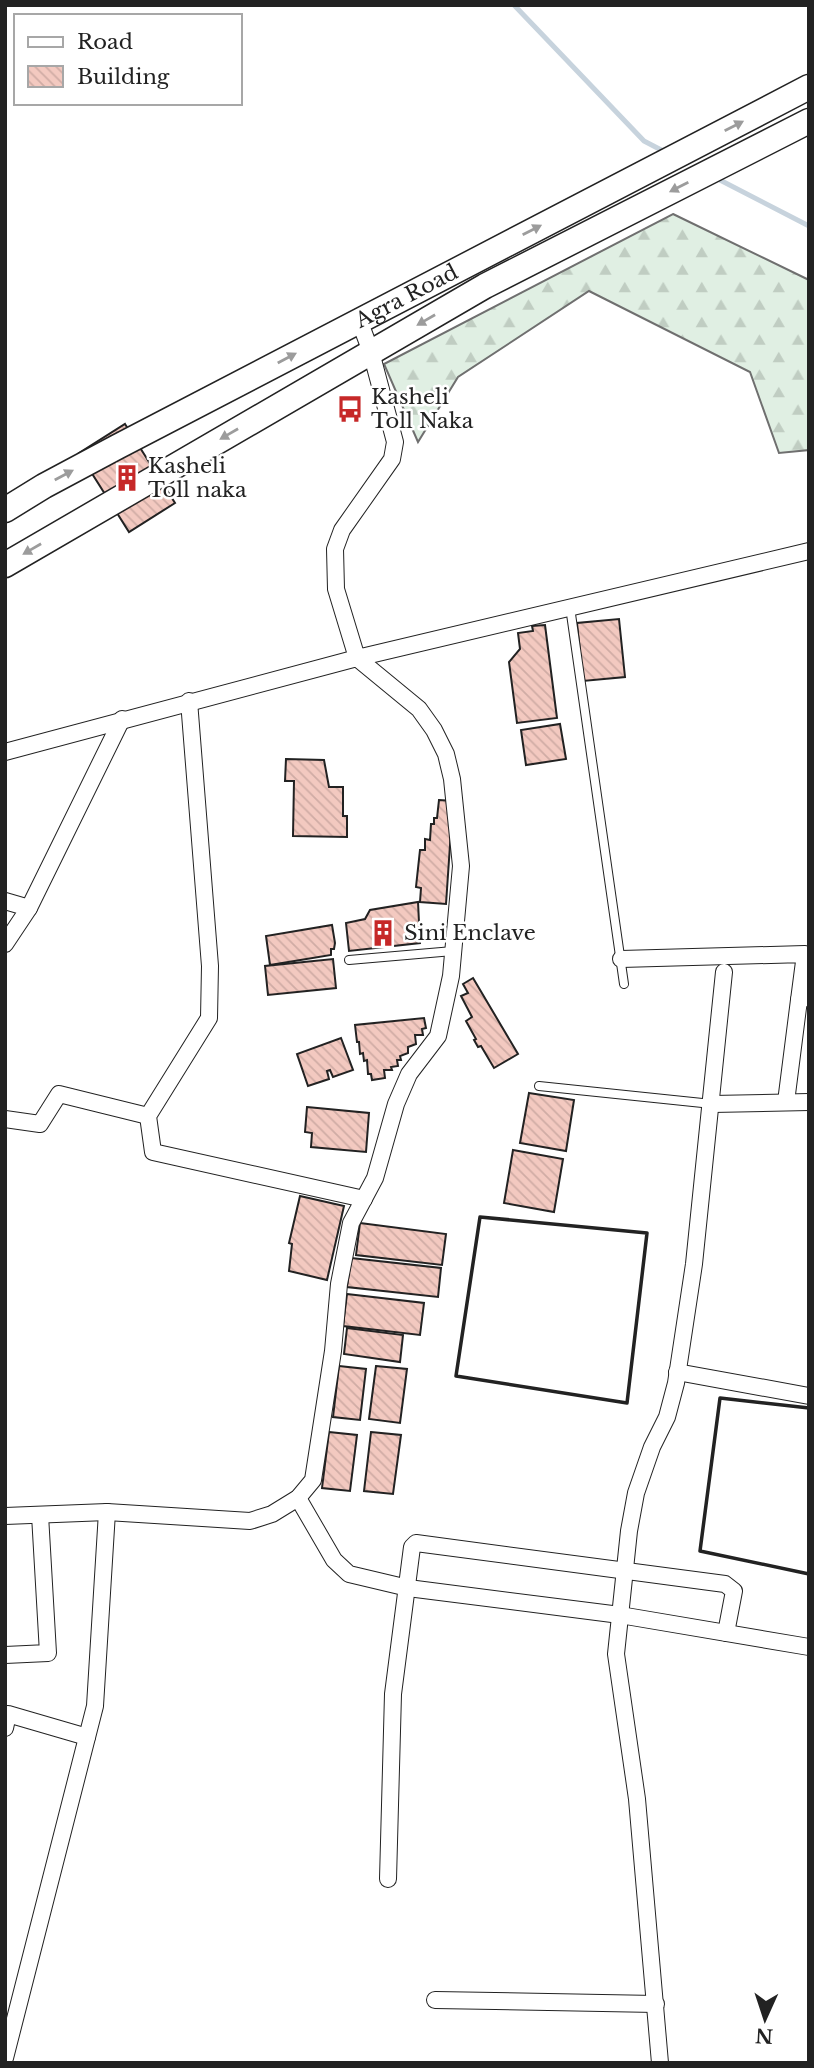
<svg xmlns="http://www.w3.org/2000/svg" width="814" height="2068" font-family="'Libre Baskerville',serif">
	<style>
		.forest { fill: url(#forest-firs); stroke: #6f6f6f; stroke-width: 2 }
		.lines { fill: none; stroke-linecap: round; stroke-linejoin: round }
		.stream { stroke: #c7d3dd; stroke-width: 5 }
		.building { fill: url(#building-back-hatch); stroke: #222; stroke-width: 2 }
		.service-casing { stroke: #222; stroke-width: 10 }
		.minor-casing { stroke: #222; stroke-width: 18 }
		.trunk-casing { stroke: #222; stroke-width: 27 }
		.service { stroke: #fff; stroke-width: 8 }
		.minor { stroke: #fff; stroke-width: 16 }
		.trunk { stroke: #fff; stroke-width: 24 }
		.wall { stroke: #222; stroke-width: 3.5 }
		.oneway { fill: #9c9c9c }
		.labels { text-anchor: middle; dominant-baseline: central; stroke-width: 5; stroke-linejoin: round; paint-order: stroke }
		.street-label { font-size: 21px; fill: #222; stroke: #fff }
		.poi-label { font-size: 21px; fill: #222; stroke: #fff; text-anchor: start }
	</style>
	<defs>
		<pattern id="forest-firs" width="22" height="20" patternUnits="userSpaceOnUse" patternTransform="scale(1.75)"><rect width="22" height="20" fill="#e0efe3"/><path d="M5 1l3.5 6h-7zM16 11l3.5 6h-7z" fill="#c0cdc2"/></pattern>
		<pattern id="building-back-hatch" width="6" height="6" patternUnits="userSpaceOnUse" patternTransform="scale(1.75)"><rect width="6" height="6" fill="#f3c9c0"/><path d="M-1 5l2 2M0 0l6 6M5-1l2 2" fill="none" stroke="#d0aca5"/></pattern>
	</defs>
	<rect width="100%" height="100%" fill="#fff"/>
	<polygon class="forest" points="673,214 809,280 809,450 779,453 750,372 589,291 458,377 418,442 384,364"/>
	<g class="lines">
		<g class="stream">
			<polyline points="514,5 644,141 667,153"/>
			<polyline points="716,178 809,226"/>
		</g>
	</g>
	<g class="building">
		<polygon points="125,424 175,503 129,532 79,453"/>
		<polygon points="619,619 625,677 583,681 577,623"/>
		<polygon points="545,625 557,718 517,723 509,662 520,649 518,633 533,631 532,626"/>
		<polygon points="560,724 566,759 526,765 521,730"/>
		<polygon points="286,759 324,760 329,787 343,787 343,816 347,816 347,837 293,836 294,781 285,781"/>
		<polygon points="439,800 453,801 446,904 420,902 421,888 416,887 420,850 425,850 425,839 430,840 431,824 434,824 434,818 437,818"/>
		<polygon points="418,902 420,943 349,951 346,923 365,919 370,910"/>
		<polygon points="332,925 335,943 334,949 331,949 331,955 270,965 266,936"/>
		<polygon points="333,959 336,988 268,995 265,966"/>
		<polygon points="473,978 518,1054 494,1068 481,1046 478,1047 474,1040 476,1039 466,1021 472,1017 461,996 468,993 463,984"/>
		<polygon points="424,1018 426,1028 422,1029 423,1035 415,1035 416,1044 408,1047 408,1053 400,1056 401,1060 397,1060 398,1066 391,1067 392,1070 384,1070 385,1078 372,1080 371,1074 368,1074 367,1060 364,1061 363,1053 360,1054 359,1042 357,1042 355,1025"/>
		<polygon points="341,1038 353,1070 333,1077 330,1070 327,1071 329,1079 308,1086 297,1054"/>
		<polygon points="529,1093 574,1100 566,1151 520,1143"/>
		<polygon points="307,1107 369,1113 366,1152 311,1147 312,1133 305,1132"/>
		<polygon points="513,1150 563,1159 554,1212 504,1203"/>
		<polygon points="300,1196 344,1206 327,1280 289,1271 292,1244 289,1243"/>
		<polygon points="360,1223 446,1234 442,1265 356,1255"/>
		<polygon points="351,1258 441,1268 438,1297 347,1287"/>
		<polygon points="347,1294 424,1303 420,1335 343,1326"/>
		<polygon points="347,1328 403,1335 400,1362 344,1354"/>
		<polygon points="339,1366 366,1369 360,1420 333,1417"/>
		<polygon points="376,1366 407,1369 400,1423 369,1419"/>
		<polygon points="329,1432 357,1435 350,1491 322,1488"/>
		<polygon points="371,1432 401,1435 393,1494 364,1491"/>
	</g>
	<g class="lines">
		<defs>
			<g id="service">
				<polyline points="570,607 624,984"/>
				<polyline points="349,960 453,951"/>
				<polyline points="539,1086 712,1104"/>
			</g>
			<g id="minor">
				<polyline points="359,320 371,352 395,442 392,459 342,530 335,549 336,589 357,658 809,551"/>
				<polyline points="189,701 210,966 209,1018 148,1116 153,1152 364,1199"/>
				<polyline points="5,752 357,658 419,709 434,730 446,754 452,779 461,866 451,976 438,1036 409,1074 396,1104 375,1178 351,1223 339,1284 333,1351 313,1480 298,1498 272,1514 250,1521 107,1512 5,1516"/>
				<polyline points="5,901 29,908"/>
				<polyline points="5,944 29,908 122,719"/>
				<polyline points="621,959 805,954 799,1000"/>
				<polyline points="786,1102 799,1000 806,998"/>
				<polyline points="712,1104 809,1102"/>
				<polyline points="5,1119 40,1124 59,1094 148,1116"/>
				<polyline points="677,1372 809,1396"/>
				<polyline points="298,1498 334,1560 349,1574 408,1588 620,1615 809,1647"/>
				<polyline points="5,1655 48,1653 40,1515"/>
				<polyline points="5,1728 8,1714 87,1737"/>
				<polyline points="388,1879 393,1694 412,1547 416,1543 725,1584 734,1591 726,1633"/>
				<polyline points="435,2000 656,2004"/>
				<polyline points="5,2058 95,1706 107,1512"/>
				<polyline points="660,2063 637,1799 616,1654 629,1531 636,1493 652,1447 667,1417 676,1383 694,1264 724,972"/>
			</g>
			<g id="trunk">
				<path id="s1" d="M5,510l39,-24 73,-39 692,-360"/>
				<polyline points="5,565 485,286 809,121"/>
			</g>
		</defs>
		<use href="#service" class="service-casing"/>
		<use href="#minor" class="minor-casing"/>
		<use href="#trunk" class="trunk-casing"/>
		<use href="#service" class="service"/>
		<use href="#minor" class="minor"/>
		<use href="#trunk" class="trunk"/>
		<g class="wall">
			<polygon points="480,1217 647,1233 627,1403 456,1376"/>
			<polyline points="809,1408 720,1398 700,1551 809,1574"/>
		</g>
	</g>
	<defs><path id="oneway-solid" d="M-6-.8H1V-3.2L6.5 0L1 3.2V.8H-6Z" transform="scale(1.75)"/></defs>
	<g class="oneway">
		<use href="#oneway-solid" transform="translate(734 126) rotate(-27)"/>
		<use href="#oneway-solid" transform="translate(679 187) rotate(153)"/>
		<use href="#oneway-solid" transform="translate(532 230) rotate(-27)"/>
		<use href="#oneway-solid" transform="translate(426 320) rotate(150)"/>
		<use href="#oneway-solid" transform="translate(287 358) rotate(-28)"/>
		<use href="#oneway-solid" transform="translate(229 434) rotate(150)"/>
		<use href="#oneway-solid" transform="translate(64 475) rotate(-28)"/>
		<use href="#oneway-solid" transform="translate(32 549) rotate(150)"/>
	</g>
	<defs>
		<symbol id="bus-bare" viewBox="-9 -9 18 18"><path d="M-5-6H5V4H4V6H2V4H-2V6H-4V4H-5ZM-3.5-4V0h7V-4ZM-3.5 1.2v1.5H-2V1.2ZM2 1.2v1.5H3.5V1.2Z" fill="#c62828" stroke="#fff" stroke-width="2.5" paint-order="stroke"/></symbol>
		<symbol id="building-bare" viewBox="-9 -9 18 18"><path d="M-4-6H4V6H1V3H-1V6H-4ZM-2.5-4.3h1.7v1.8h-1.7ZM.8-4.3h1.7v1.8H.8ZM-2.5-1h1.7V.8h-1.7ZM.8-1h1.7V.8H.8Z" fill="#c62828" stroke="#fff" stroke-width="2.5" paint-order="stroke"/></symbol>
	</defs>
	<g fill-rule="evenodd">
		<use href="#bus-bare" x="331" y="390" width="38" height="38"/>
		<use href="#building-bare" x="108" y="459" width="38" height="38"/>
		<use href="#building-bare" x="364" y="914" width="38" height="38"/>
	</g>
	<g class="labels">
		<g class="street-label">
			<text stroke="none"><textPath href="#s1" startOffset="455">Agra Road</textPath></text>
		</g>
		<g class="poi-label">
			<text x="371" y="397">Kasheli<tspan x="371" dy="24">Toll Naka</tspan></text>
			<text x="148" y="466">Kasheli<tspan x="148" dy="24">Toll naka</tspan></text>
			<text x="404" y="933">Sini Enclave</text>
		</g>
	</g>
	<rect width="814" height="2068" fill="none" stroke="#222222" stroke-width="14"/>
	<rect x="14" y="14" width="228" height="91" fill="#ffffff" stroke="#a7a7a7" stroke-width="2"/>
	<rect x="28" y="37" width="35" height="10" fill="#ffffff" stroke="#a7a7a7" stroke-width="2"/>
	<text x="77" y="49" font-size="21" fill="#222222">Road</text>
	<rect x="28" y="66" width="35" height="21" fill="url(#building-back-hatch)" stroke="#a7a7a7" stroke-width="2"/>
	<text x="77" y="84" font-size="21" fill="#222222">Building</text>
	<g transform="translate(765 2019) rotate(183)" stroke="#ffffff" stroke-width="5" paint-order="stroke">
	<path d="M0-5L12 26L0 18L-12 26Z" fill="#222222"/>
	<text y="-10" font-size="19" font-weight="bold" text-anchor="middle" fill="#222222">N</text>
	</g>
</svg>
